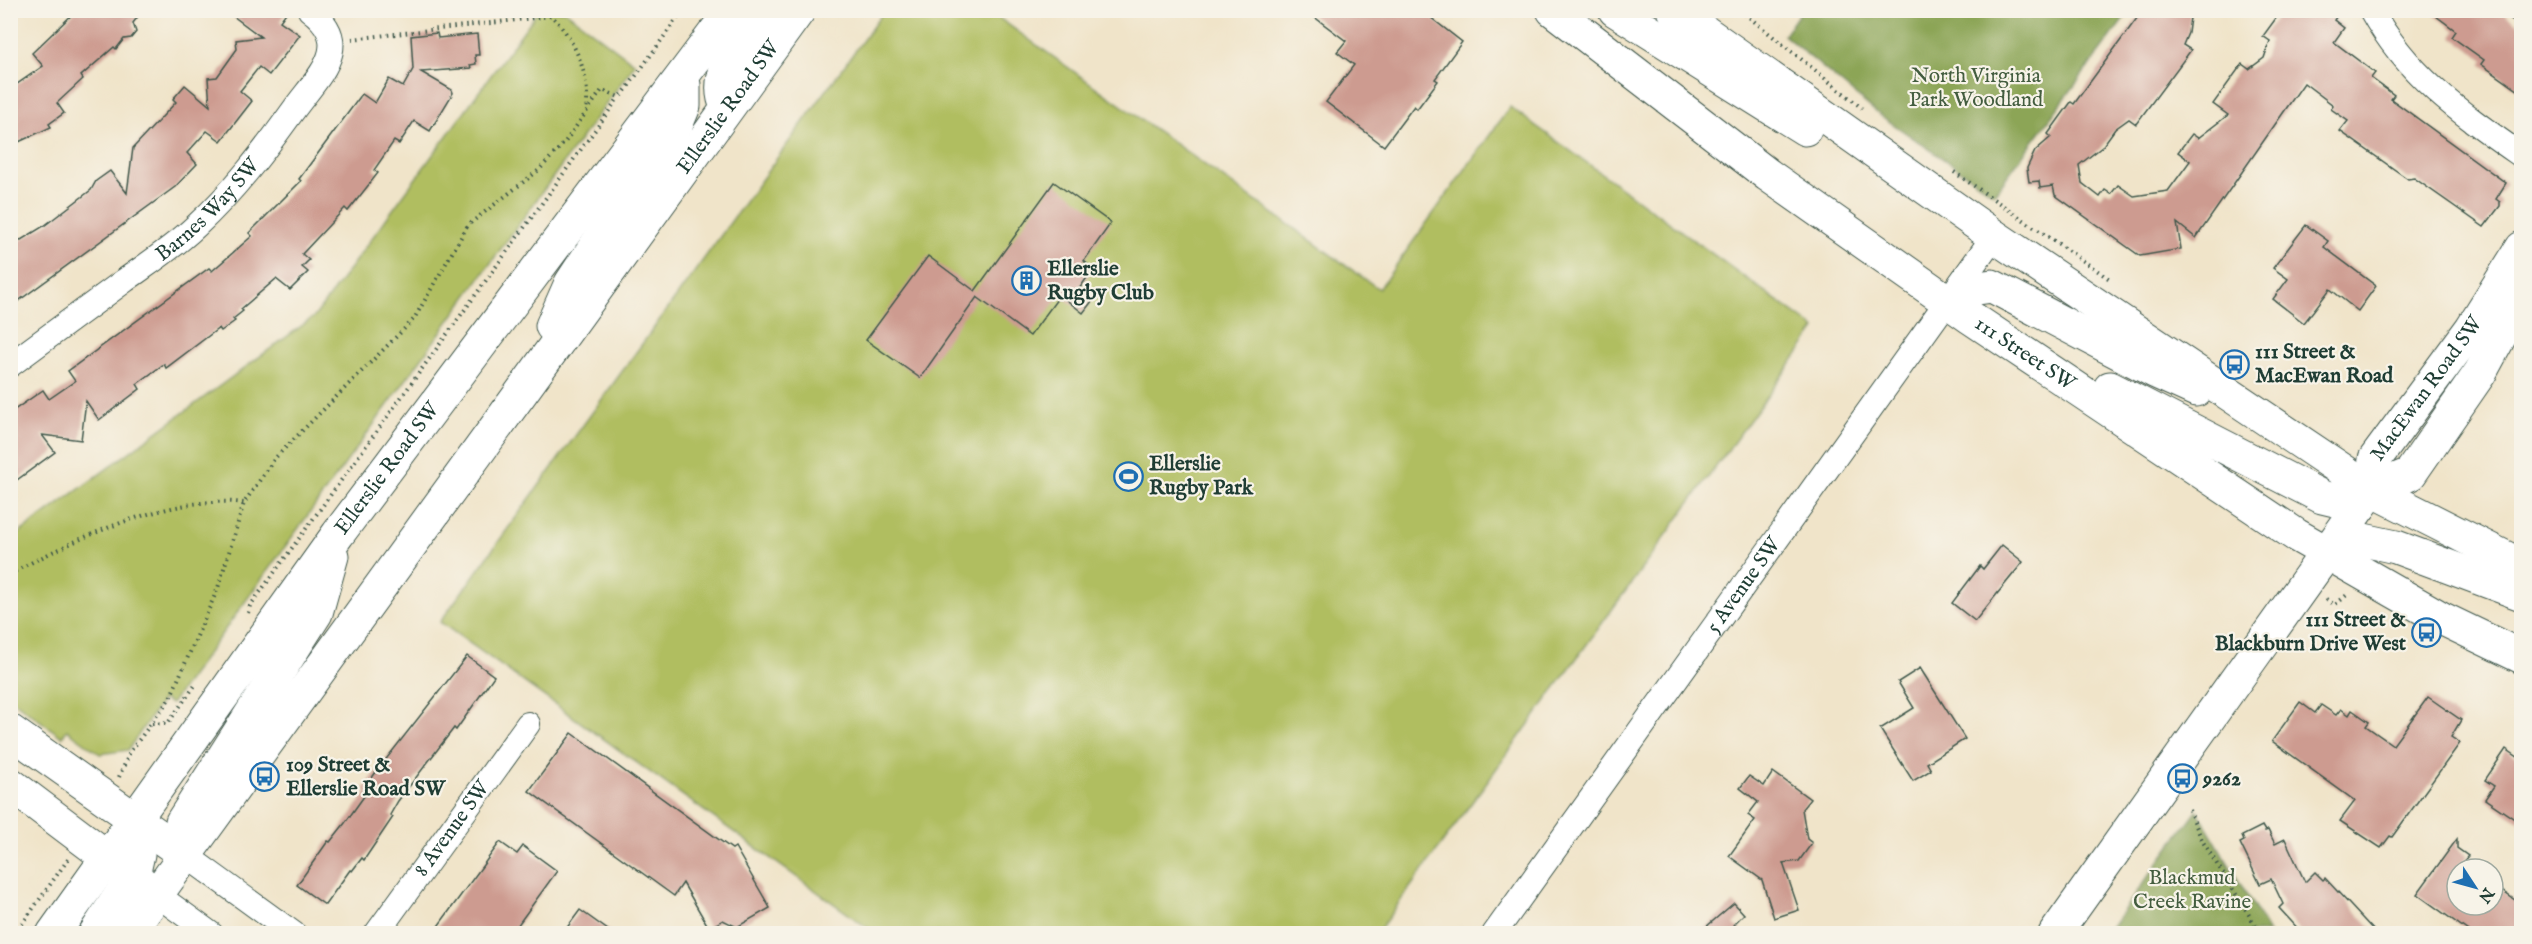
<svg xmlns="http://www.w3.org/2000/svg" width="2532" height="944" font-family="'IM FELL English',serif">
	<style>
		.green { fill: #b0be61; stroke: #687e4a; stroke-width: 1.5 }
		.forest { fill: #8ca557; stroke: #567146; stroke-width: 1.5 }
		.building { fill: #cd9b90 }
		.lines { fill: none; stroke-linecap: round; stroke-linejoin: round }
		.street-casing { stroke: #3e564a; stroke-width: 26 }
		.secondary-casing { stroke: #3e564a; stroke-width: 35 }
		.path { stroke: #3e564a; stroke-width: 4; stroke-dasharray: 1.5 4.5; stroke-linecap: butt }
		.street { stroke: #fff; stroke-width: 24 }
		.secondary { stroke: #fff; stroke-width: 33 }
		.labels { text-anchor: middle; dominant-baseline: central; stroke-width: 4.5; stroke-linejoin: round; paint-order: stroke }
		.park-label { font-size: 21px; fill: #435d3f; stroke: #f7f3e8 }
		.street-label { font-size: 21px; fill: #1f3d34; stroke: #f7f3e8 }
		.poi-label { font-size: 21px; font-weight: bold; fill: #1f3d34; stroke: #f7f3e8; text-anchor: start }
	</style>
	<rect width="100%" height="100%" fill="#f7f3e8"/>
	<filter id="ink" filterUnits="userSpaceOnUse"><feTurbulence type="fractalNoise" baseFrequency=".0167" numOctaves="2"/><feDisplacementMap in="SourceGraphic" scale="12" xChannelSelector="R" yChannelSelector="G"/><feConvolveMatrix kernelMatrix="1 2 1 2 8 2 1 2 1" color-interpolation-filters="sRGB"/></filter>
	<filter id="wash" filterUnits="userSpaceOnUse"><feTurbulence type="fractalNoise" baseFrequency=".008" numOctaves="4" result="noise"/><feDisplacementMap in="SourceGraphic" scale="24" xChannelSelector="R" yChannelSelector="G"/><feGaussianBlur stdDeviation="1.35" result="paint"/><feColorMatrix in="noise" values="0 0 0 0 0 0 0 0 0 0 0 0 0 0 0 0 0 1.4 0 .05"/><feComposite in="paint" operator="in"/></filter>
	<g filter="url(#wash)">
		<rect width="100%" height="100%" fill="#f0e4c9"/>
		<g class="green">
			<polygon points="538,11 565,11 635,64 171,704 163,699 128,750 100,754 67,730 62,737 11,699 11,539 315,316"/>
			<polygon points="884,11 989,11 1379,289 1510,107 1816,329 1377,933 875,933 440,622"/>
		</g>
		<g class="forest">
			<polygon points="1801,11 1801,10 2130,11 1994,194 1877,113 1784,35"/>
			<polygon points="2197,810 2269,933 2107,933"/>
		</g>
		<g id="blocks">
			<g class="building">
				<polygon points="77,10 143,10 133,23 136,32 131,38 124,39 116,49 114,47 81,76 83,79 57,103 64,113 49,124 51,127 10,146 10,89 43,66 32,53"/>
				<polygon points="225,10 288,10 280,21 300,35 269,75 259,67 240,91 252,101 221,141 207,131 187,153 197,164 175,187 10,307 10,238 21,240 44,226 91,190 96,181 110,171 127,193 133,148 176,102 173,99 185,85 210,106 208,78 217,77 237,49 236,40 261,37"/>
				<polygon points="1305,10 1421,10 1462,42 1435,79 1438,81 1417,109 1414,106 1384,146 1326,102 1354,65 1337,52 1346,41"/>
				<polygon points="2143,10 2191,10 2188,33 2183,45 2191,50 2136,124 2129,119 2115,129 2102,147 2079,165 2082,183 2100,197 2105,190 2111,194 2118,185 2134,196 2168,191 2190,161 2178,152 2192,134 2198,138 2228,115 2213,104 2242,64 2249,69 2264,58 2270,41 2263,36 2282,10 2341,10 2334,20 2344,28 2334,42 2375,73 2371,78 2394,95 2391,99 2506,183 2496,199 2500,202 2500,206 2484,227 2414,178 2408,179 2340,131 2348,121 2331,109 2333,105 2304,83 2196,238 2177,223 2181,249 2140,256 2055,195 2053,186 2040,188 2039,181 2029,182 2027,168 2035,151 2051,137 2048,134 2071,102 2074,104"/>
				<polygon points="2428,10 2498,10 2522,27 2522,93 2481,64 2484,60 2452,37 2456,31"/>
				<polygon points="437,33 438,38 477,34 479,55 475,55 476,64 470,65 471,68 421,72 452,90 453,93 430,131 414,121 399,144 394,141 374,170 378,173 348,211 345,208 302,254 309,260 302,267 308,272 290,290 276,279 241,309 243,311 233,319 235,321 221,331 219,328 166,368 164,364 137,384 140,389 99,420 86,401 81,440 42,435 55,452 10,485 10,413 43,390 49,399 75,381 68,371 209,268 212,271 252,236 249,233 301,181 299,179 362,94 375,103 389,79 403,87 413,69 411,36"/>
				<polygon points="1054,182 1111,223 1084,261 1093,269 1079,289 1093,300 1083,313 1060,295 1030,336 977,297 920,378 866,340 928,256 975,291"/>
				<polygon points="2306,225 2328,241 2324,247 2376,286 2358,311 2330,289 2304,323 2273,299 2288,279 2273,268"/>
				<polygon points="2002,545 2023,562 1975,621 1952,603 1980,566 1983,569"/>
				<polygon points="467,656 494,676 456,730 454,728 398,801 390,815 393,817 364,860 362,858 352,871 350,870 325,905 297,885 328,841 330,842 345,823 367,792 364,789 376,772"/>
				<polygon points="1920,668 1965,739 1927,763 1931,770 1913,781 1880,729 1914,708 1898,682"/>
				<polygon points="2428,697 2461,720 2451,737 2460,743 2392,837 2390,836 2381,848 2340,821 2355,801 2272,741 2300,702 2315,713 2321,705 2336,715 2341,709 2349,715 2352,710 2369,722 2366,726 2393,745"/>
				<polygon points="572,733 732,849 735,847 770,908 737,927 723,920 709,928 683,883 674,896 529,791"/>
				<polygon points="2506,749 2522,760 2522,824 2485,799 2494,786 2485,780"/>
				<polygon points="1773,772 1810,799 1802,809 1807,839 1812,843 1799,861 1783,863 1799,910 1774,918 1762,880 1729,856 1755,820 1748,815 1758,802 1740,788 1749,776 1764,786"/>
				<polygon points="2262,826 2265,831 2268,830 2275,844 2285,839 2305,882 2315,872 2323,880 2325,878 2376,933 2302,933 2279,908 2283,904 2271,879 2260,884 2240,843 2244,841 2242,836"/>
				<polygon points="2457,839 2457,848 2468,856 2457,869 2457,905 2493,905 2493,885 2522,905 2522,933 2471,933 2417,894"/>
				<polygon points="500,842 517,854 523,846 557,871 512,933 433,933"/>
				<polygon points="1734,903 1744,914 1734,924 1742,933 1699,933"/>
				<polygon points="580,910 612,933 563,933"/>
			</g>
		</g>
	</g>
	<g filter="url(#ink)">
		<use href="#blocks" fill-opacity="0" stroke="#3e564a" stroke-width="1.5"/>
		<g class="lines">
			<defs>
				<g id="street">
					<path d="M2371,10c37,67 90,103 151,146"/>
					<path id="s1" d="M10,365c38,-28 76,-56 114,-84 24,-17 50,-34 72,-55 38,-35 69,-76 99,-118 24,-33 60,-64 15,-98"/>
					<polyline points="184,854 294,934"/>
					<polyline points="156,894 211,934"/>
					<path id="s2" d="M376,934l152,-210"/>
					<path id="s3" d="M1494,934l500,-698"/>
				</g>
				<g id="secondary">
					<path id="s4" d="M1553,10l215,165 202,142 326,218 145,83 81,39"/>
					<polyline points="1615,10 1805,129"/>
					<polyline points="1674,10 1994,236 2372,490 2522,566"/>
					<path d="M727,107c-16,-33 16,-69 33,-97"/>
					<polyline points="1948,301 1971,289 1992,286 2154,371 2196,390"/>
					<polyline points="552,326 571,283 677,123 684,106 684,85"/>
					<polyline points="2110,388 2322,497 2360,506"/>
					<polyline points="2372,490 2410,474 2480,373 2506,325 2522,281"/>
					<polyline points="2340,535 2396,547 2522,594"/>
					<polyline points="10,731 184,854"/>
					<polyline points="10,784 156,894"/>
					<polyline points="182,822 316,613 332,556"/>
					<path id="s5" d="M53,934l285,-400 394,-524"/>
					<polyline points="95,934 133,876 138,854"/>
					<path id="s6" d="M128,934l671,-924"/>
					<path id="s7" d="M2055,934l305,-428 12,-16 3,-31 96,-130 51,-81"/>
				</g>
			</defs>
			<use href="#street" class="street-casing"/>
			<use href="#secondary" class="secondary-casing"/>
			<g class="path">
				<polyline points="1740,10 1862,108"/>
				<path d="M352,39l199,-23c23,20 41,63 35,94"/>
				<polyline points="1954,172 2111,280"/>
				<path d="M10,574c62,-34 163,-81 234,-71"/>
				<polyline points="2326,599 2335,605 2348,594"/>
				<polyline points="248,613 250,606 619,97"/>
				<polyline points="152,724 168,723 196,684"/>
				<polyline points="119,777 130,752 170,698 218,588 244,503 275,458 414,319 468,225 539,170 565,142 602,90 619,97 623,94 683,10"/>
				<polyline points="2189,810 2203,842 2261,934"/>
				<polyline points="15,934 69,858"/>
			</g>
			<use href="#street" class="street"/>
			<use href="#secondary" class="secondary"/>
		</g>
	</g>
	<defs>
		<symbol id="building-ring" viewBox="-11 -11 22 22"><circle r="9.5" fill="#f7f3e8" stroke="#1f6fb2" stroke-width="1.5"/><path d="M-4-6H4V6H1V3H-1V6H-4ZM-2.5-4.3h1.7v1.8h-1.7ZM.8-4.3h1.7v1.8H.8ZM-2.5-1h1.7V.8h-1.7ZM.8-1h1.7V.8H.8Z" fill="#1f6fb2"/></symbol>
		<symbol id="bus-ring" viewBox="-11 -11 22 22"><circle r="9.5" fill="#f7f3e8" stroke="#1f6fb2" stroke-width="1.5"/><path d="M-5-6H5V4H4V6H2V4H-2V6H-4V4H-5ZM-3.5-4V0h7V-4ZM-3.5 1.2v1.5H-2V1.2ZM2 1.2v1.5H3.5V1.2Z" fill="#1f6fb2"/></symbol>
		<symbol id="stadium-ring" viewBox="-11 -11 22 22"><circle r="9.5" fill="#f7f3e8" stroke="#1f6fb2" stroke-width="1.5"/><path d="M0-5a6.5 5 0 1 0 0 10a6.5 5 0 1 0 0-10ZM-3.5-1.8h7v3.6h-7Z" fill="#1f6fb2"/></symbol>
	</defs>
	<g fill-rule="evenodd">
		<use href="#building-ring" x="1010" y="264" width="33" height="33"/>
		<use href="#bus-ring" x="2218" y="348" width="33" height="33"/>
		<use href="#stadium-ring" x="1112" y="460" width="33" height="33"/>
		<use href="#bus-ring" x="2410" y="616" width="33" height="33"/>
		<use href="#bus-ring" x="248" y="760" width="33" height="33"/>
		<use href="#bus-ring" x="2166" y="762" width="33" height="33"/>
	</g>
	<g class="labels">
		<g class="park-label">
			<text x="1976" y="76">North Virginia<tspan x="1976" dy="24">Park Woodland</tspan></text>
			<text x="2192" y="878">Blackmud<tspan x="2192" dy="24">Creek Ravine</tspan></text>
		</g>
		<g class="street-label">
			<text stroke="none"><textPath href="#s6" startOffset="1022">Ellerslie Road SW</textPath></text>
			<text stroke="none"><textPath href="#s1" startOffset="252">Barnes Way SW</textPath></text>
			<text stroke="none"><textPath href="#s4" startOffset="584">111 Street SW</textPath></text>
			<text stroke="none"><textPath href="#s7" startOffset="664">MacEwan Road SW</textPath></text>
			<text stroke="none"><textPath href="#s5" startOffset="573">Ellerslie Road SW</textPath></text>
			<text stroke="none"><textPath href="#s3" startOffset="429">5 Avenue SW</textPath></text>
			<text stroke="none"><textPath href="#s2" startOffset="130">8 Avenue SW</textPath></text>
		</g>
		<g class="poi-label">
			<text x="1047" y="269">Ellerslie<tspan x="1047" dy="24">Rugby Club</tspan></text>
			<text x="2255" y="352">111 Street &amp;<tspan x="2255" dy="24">MacEwan Road</tspan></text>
			<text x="1149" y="464">Ellerslie<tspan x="1149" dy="24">Rugby Park</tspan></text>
			<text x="2406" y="620" text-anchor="end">111 Street &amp;<tspan x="2406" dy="24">Blackburn Drive West</tspan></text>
			<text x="286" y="765">109 Street &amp;<tspan x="286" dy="24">Ellerslie Road SW</tspan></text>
			<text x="2203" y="779">9262</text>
		</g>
	</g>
	<rect width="2532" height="944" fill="none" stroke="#f7f3e8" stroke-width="36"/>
	<g transform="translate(2475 887) rotate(126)"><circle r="28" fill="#f7f3e8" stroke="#a1aaa0" stroke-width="1.5"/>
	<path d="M0-4.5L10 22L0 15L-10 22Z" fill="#1f6fb2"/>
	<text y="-9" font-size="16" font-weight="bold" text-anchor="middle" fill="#1f3d34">N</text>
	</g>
</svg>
